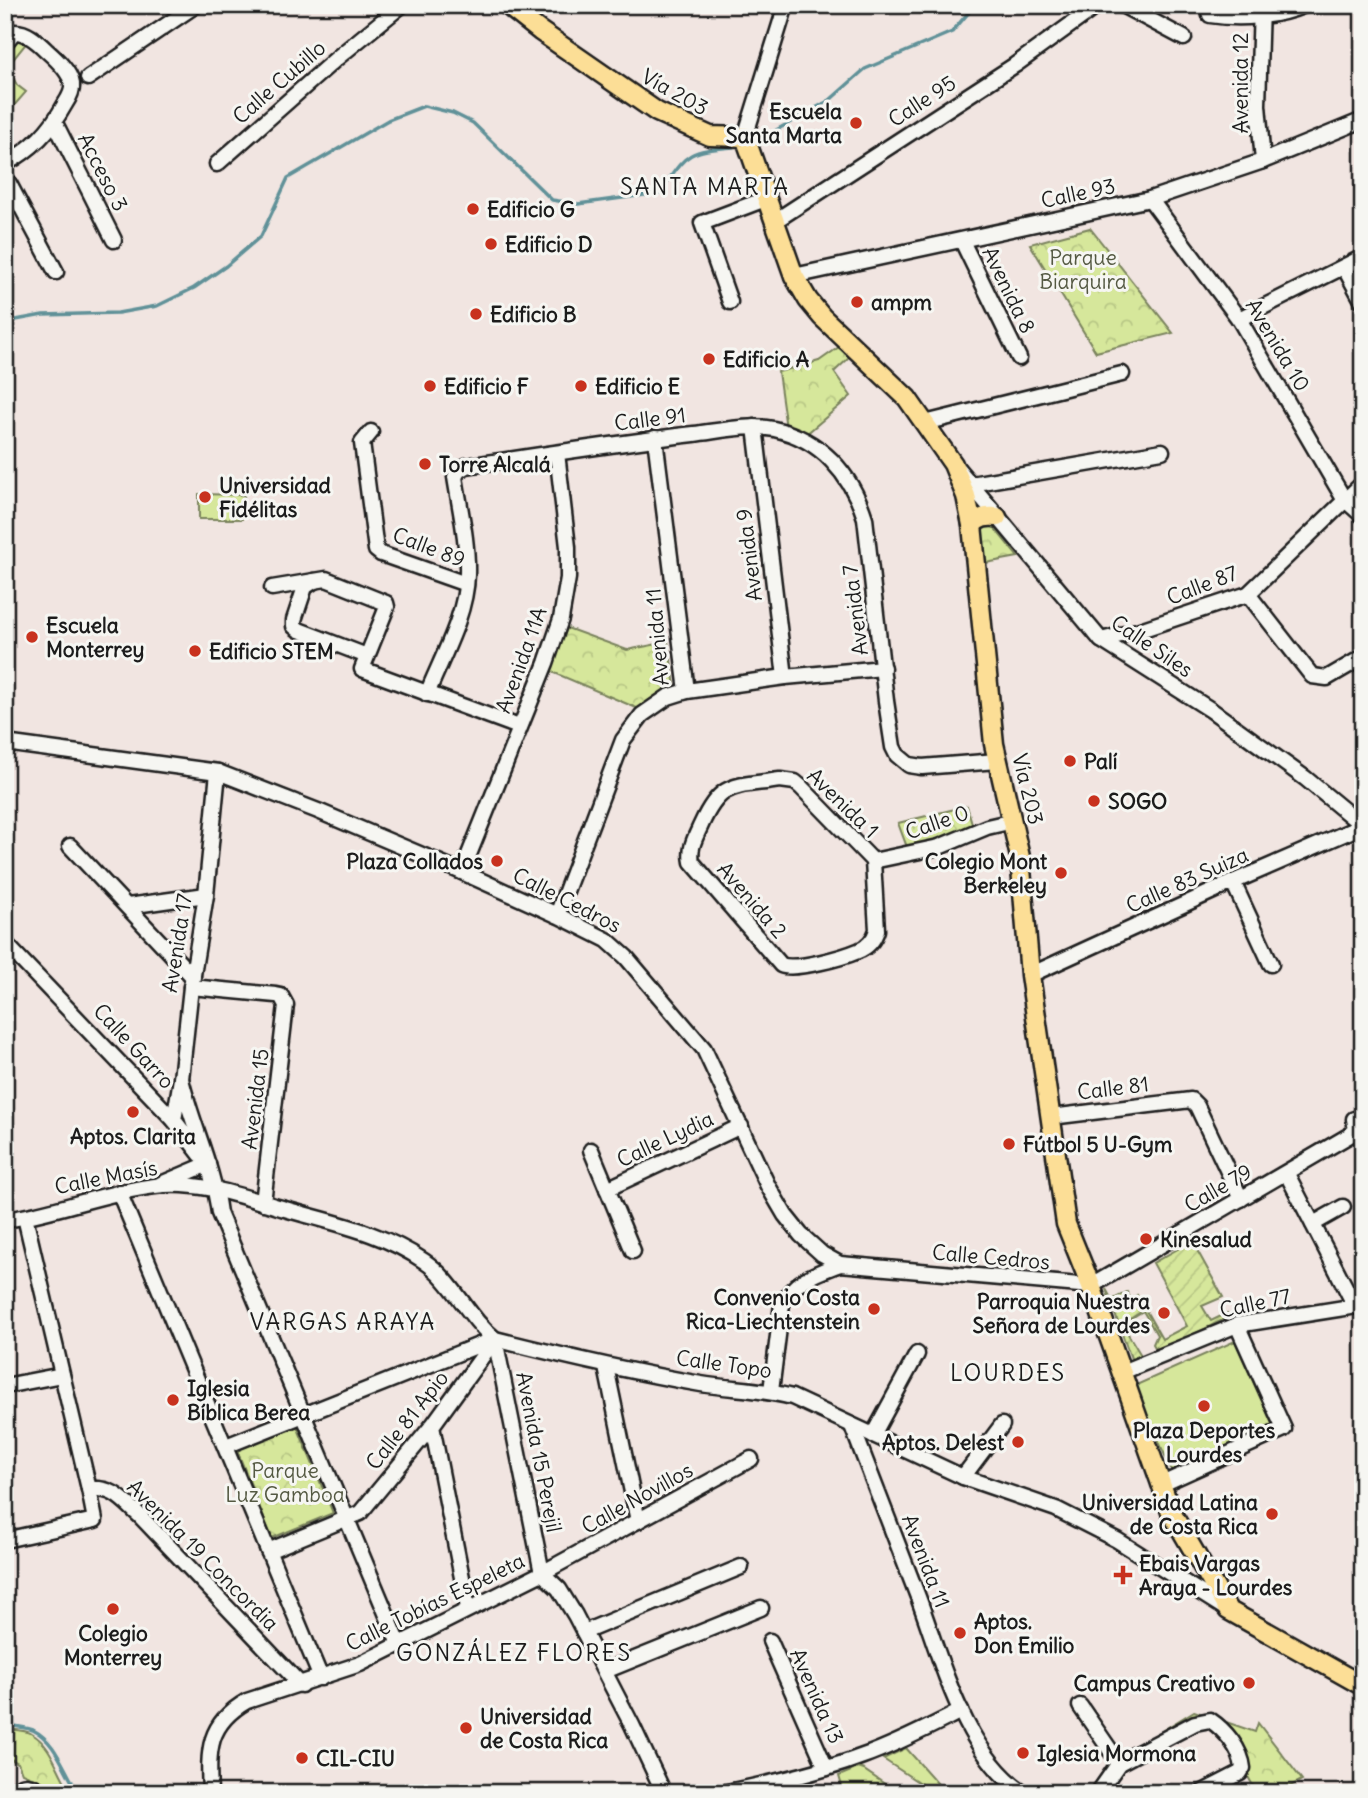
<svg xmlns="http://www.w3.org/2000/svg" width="1368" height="1798" font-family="Delius,sans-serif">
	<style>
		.grass { fill: #d6e79b; stroke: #79825c; stroke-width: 2 }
		.forest { fill: url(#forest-crowns); stroke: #79825c; stroke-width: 2 }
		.garden { fill: url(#garden-furrows); stroke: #79825c; stroke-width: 2; fill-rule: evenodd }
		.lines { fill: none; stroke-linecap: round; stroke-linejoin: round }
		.stream { stroke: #609198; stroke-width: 3.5 }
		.minor-casing { stroke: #1c1c1c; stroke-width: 19 }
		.major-casing { stroke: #1c1c1c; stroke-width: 23 }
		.minor { stroke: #f6f6f2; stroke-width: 14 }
		.major { stroke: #fcde96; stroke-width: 18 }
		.poi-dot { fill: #c8321e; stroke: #f6f6f2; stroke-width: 2.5 }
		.labels { text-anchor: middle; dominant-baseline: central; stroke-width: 6; stroke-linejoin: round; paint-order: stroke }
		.street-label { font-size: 21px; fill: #1c1c1c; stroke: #f6f6f2 }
		.poi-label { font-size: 21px; font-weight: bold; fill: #1c1c1c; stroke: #f6f6f2; text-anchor: start }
		.park-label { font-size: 21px; fill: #545942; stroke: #f6f6f2 }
		.neighbourhood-label { font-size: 23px; letter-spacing: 2px; fill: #1c1c1c; stroke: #f6f6f2 }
	</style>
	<defs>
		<pattern id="forest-crowns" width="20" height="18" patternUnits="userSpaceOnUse" patternTransform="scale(1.75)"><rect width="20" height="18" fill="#d6e79b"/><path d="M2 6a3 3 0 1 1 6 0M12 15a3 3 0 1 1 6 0" fill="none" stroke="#b7c685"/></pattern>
		<pattern id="garden-furrows" width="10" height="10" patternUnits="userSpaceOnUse" patternTransform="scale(1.75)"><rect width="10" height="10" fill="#d6e79b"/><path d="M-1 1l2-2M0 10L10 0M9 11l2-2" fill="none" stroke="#b7c685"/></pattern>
	</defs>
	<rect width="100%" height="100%" fill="#f1e5e1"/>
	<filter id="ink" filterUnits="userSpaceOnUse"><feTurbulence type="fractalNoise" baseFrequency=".0143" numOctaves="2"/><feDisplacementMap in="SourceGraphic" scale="14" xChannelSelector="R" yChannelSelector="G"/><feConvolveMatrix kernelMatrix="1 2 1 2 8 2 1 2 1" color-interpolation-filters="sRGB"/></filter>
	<g filter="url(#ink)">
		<g class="grass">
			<polygon points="199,494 244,495 242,519 199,519"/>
			<polygon points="1235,1341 1273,1426 1172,1471 1134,1386"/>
			<polygon points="906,1748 946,1793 935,1793 883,1759"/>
			<polygon points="858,1768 864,1770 898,1793 844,1793 839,1776"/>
		</g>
		<g class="forest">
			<polygon points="17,37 28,41 7,67 17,85 26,92 5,116 5,49"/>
			<polygon points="1090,228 1173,333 1096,352 1030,244"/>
			<polygon points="839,347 850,357 834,372 851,396 805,435 786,428 778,372 819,361"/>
			<polygon points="988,520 1018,557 980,564 977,522"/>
			<polygon points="567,628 627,650 668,642 675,686 639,709 550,671"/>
			<polygon points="967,806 973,827 937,842 908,850 898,823"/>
			<polygon points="297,1426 333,1513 272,1538 237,1450"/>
			<polygon points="1194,1711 1255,1732 1258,1723 1302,1780 1277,1793 1257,1793 1246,1773 1246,1754 1239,1739 1230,1729 1199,1717 1147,1740"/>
			<path d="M5,1729c8,1 21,1 27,5 22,13 25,40 40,59h-20l-11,-12 -19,-8 -4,-10 -13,-7z"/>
		</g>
		<path class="garden" d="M1192,1241l31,56 -21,9 9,15 16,-8 2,4 -94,46 -3,-2 -26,-72 6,11 15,-8 4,7 6,-4 25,44 25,-13 -34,-63zM1143,1311l14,24 -4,9 3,5 -14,8 -20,-33z"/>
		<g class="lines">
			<g class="stream">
				<polyline points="762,138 830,100 865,69 952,32 975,5"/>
				<path d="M5,322l38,-7 75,-2 39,-7 37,-18 32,-22 35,-30 27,-58 100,-58 36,-14 29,7 20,10 79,77 26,4 81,-11c28,-39 25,-42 74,-46"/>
				<path d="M5,1725c9,1 20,2 28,5 24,12 31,42 46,63"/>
			</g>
			<defs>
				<g id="minor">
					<polyline points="1122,5 1184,38"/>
					<polyline points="1261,5 1258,105 1263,161"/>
					<path d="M1210,15c30,5 67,2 95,-10"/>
					<path d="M5,43l9,-11c12,-1 23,9 32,18 9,8 24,21 26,34 1,7 -3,14 -7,20 -15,27 -33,45 -60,60"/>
					<polyline points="88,78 196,5"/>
					<polyline points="55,123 114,240"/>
					<polyline points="745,137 786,5"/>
					<polyline points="217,164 337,58 402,5"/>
					<polyline points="5,176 56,272"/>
					<polyline points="1150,199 1239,319 1344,499 1363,516"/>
					<polyline points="775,221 1015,65 1098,5"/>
					<polyline points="962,241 1019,358"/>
					<polyline points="1344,267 1363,302"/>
					<polyline points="794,276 1150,199 1263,161 1363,120"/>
					<polyline points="730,302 702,223 768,198"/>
					<polyline points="1239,319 1363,257"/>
					<polyline points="925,423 1122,374"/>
					<polyline points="755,427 785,677"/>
					<polyline points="371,432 362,443 376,550 381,554 466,584"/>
					<polyline points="655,438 687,691"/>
					<polyline points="958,469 1101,640 1211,710 1305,778 1363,826"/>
					<polyline points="971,484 1162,451"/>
					<polyline points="272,588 314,581"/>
					<polyline points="1248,594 1312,676 1327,678 1363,657"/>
					<polyline points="1101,640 1137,631 1248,594 1363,483"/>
					<polyline points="367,656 299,630 294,626 294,620 305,587 314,581 326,579 386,603 387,607 362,669 519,727"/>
					<path d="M427,694c15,-37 39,-79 40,-119 1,-33 -7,-66 -12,-98l3,-6 8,-5c76,-11 152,-23 228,-32 26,-3 55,-10 80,-5 47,10 77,45 91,89l21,183 7,46 4,8 12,10 13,2 75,-6"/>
					<polyline points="5,743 218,772 318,811 462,872 557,915 607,940 626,957 704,1049 768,1186 785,1215 801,1235 822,1254 840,1264 1091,1286 1350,1135 1356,1130 1354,1119"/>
					<path d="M780,780l15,2 6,5 72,74 4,69c-3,10 -9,17 -19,21 -14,6 -63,20 -77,14l-89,-103c-3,-14 3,-24 9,-37 20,-45 34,-38 79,-45z"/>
					<polyline points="70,846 193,977"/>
					<polyline points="873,861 939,847 987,827 1013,821"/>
					<polyline points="462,872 546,663 561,619 568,578 568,547 557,453"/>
					<polyline points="1233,882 1271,964"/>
					<polyline points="128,906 206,895"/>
					<polyline points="557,915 623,740 642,715 668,697 687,691 785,677 883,668"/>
					<polyline points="5,943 174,1120 201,1155"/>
					<polyline points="1030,975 1233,882 1362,826"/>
					<polyline points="191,987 276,995 281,996 286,1005 263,1203"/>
					<path d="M181,1079c11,46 32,87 38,134l180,431"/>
					<polyline points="1051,1117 1191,1100 1197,1106 1241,1199"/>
					<polyline points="174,1120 181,1079 191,987 206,895 218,772"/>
					<polyline points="591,1150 633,1251"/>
					<polyline points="1287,1174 1355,1306"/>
					<polyline points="161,1184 208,1164"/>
					<polyline points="607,1189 741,1126"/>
					<polyline points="119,1192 321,1678"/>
					<path d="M25,1217l64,272c24,-2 33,10 50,26l162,170"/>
					<path d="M5,1220c51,-7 99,-28 150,-34 45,-6 88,11 130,23 48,14 97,23 139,52 30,20 43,56 71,78 68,17 136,33 206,45 30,5 61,5 91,13l171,80 93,32 61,31 111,70"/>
					<polyline points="1313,1224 1343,1207"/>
					<polyline points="495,1339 542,1573"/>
					<polyline points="606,1367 638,1521"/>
					<polyline points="1122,1372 1237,1325 1363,1305"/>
					<polyline points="5,1386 62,1375"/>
					<path d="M771,1391l11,-87c12,-24 35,-31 58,-40"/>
					<polyline points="432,1426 468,1608"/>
					<path d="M852,1426c22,57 44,114 66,171 24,64 46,156 106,196"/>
					<polyline points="873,1435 917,1354"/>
					<polyline points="226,1446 494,1339"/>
					<polyline points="963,1477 1002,1425"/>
					<polyline points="1160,1485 1284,1429 1237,1325"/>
					<polyline points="5,1540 95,1520 89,1489"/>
					<polyline points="268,1551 360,1513 432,1426 495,1339"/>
					<polyline points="542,1573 559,1589 575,1615 632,1725 664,1793"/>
					<polyline points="584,1632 741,1567"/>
					<polyline points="770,1641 826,1768"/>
					<polyline points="605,1671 761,1608"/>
					<polyline points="1080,1706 1119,1763"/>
					<path d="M11,1793c12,-11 21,-10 33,0"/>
					<path d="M210,1793c-2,-43 -3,-69 37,-92l113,-37 182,-91 209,-114"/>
					<path d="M722,1793c47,-9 96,-20 141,-37 34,-12 66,-29 98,-45"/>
					<path d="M1098,1793l21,-30 76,-40 15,-3c15,10 31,29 33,48l-3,5 -39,20"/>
				</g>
				<g id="major">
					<polyline points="507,5 540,31 657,112 710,136 745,137 794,276 808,300 822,317 907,398 953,464 966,496 972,525 994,744 1020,857 1030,975 1066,1224 1091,1286 1171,1512 1228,1610 1363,1686"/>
					<path d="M972,525c8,-8 14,-9 25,-8"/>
				</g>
			</defs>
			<use href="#minor" class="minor-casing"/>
			<use href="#major" class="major-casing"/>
			<use href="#minor" class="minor"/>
			<use href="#major" class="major"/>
		</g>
	</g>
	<g class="poi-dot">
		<circle cx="856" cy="123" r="7"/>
		<circle cx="473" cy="209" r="7"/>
		<circle cx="491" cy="244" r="7"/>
		<circle cx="857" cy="302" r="7"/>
		<circle cx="476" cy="314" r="7"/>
		<circle cx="709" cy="359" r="7"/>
		<circle cx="430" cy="386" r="7"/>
		<circle cx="581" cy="386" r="7"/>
		<circle cx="425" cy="464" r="7"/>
		<circle cx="205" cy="497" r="7"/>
		<circle cx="32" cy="637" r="7"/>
		<circle cx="195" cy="651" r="7"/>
		<circle cx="1070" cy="761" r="7"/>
		<circle cx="1094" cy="801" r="7"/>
		<circle cx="497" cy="861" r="7"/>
		<circle cx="1061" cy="873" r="7"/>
		<circle cx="133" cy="1112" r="7"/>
		<circle cx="1009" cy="1144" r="7"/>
		<circle cx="1146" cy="1239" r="7"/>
		<circle cx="874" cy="1309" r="7"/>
		<circle cx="1164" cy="1313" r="7"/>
		<circle cx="173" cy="1400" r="7"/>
		<circle cx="1204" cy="1406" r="7"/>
		<circle cx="1018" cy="1442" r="7"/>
		<circle cx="1272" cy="1514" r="7"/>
		<path d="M1119.5 1564.5h7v7h7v7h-7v7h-7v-7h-7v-7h7z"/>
		<circle cx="113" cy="1609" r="7"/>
		<circle cx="960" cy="1633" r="7"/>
		<circle cx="1249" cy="1683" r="7"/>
		<circle cx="466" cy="1728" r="7"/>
		<circle cx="1023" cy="1753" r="7"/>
		<circle cx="302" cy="1758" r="7"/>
	</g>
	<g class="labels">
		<g class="street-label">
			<text transform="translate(279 82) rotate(-41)">Calle Cubillo</text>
			<text transform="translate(1240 83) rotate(-90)">Avenida 12</text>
			<text transform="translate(675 92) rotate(29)">Vía 203</text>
			<text transform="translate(922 101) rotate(-33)">Calle 95</text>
			<text transform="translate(103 172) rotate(63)">Acceso 3</text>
			<text transform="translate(1078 193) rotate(-12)">Calle 93</text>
			<text transform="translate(1009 290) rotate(64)">Avenida 8</text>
			<text transform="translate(1278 345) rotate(59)">Avenida 10</text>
			<text transform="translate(650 419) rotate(-7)">Calle 91</text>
			<text transform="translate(429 547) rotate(21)">Calle 89</text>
			<text transform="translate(749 555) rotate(-97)">Avenida 9</text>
			<text transform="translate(1202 585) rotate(-21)">Calle 87</text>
			<text transform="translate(855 610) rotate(-97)">Avenida 7</text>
			<text transform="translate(657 637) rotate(-95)">Avenida 11</text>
			<text transform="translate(1152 646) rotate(34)">Calle Siles</text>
			<text transform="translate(521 660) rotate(-70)">Avenida 11A</text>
			<text transform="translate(1028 789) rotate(76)">Vía 203</text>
			<text transform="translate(843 803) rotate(44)">Avenida 1</text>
			<text transform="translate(937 822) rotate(-19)">Calle 0</text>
			<text transform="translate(1187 880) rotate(-24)">Calle 83 Suiza</text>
			<text transform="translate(567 900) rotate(27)">Calle Cedros</text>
			<text transform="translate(752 900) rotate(49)">Avenida 2</text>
			<text transform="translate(177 943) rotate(-81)">Avenida 17</text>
			<text transform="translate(134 1046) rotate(47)">Calle Garro</text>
			<text transform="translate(1113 1088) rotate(-7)">Calle 81</text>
			<text transform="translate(255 1099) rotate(-83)">Avenida 15</text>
			<text transform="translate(665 1139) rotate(-25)">Calle Lydia</text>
			<text transform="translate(106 1177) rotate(-11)">Calle Masís</text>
			<text transform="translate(1218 1188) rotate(-30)">Calle 79</text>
			<text transform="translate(991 1257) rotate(5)">Calle Cedros</text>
			<text transform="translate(1255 1303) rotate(-12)">Calle 77</text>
			<text transform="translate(724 1364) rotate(8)">Calle Topo</text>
			<text transform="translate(407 1420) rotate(-52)">Calle 81 Apio</text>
			<text transform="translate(539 1452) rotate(79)">Avenida 15 Perejil</text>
			<text transform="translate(637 1498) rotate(-29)">Calle Novillos</text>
			<text transform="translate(203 1555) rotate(45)">Avenida 19 Concordia</text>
			<text transform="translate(926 1561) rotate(69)">Avenida 11</text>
			<text transform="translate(435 1602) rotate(-26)">Calle Tobías Espeleta</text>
			<text transform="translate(817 1696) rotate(66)">Avenida 13</text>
		</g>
		<g class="poi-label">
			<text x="842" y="111" text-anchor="end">Escuela<tspan x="842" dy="24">Santa Marta</tspan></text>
			<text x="487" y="209">Edificio G</text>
			<text x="505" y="244">Edificio D</text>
			<text x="871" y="302">ampm</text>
			<text x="490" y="314">Edificio B</text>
			<text x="723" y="359">Edificio A</text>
			<text x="444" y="386">Edificio F</text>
			<text x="595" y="386">Edificio E</text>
			<text x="439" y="464">Torre Alcalá</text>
			<text x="219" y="485">Universidad<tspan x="219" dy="24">Fidélitas</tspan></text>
			<text x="46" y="625">Escuela<tspan x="46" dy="24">Monterrey</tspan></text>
			<text x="209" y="651">Edificio STEM</text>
			<text x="1084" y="761">Palí</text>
			<text x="1108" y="801">SOGO</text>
			<text x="483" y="861" text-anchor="end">Plaza Collados</text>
			<text x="1047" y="861" text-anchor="end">Colegio Mont<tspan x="1047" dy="24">Berkeley</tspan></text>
			<text x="133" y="1136" text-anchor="middle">Aptos. Clarita</text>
			<text x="1023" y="1144">Fútbol 5 U-Gym</text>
			<text x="1160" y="1239">Kinesalud</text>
			<text x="860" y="1297" text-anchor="end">Convenio Costa<tspan x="860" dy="24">Rica-Liechtenstein</tspan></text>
			<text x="1150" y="1301" text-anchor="end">Parroquia Nuestra<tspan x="1150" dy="24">Señora de Lourdes</tspan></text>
			<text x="187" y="1388">Iglesia<tspan x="187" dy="24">Bíblica Berea</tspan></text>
			<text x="1204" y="1430" text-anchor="middle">Plaza Deportes<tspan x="1204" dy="24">Lourdes</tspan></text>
			<text x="1004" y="1442" text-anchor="end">Aptos. Delest</text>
			<text x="1258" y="1502" text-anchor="end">Universidad Latina<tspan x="1258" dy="24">de Costa Rica</tspan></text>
			<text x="1139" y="1563">Ebais Vargas<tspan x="1139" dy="24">Araya - Lourdes</tspan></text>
			<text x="974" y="1621">Aptos.<tspan x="974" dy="24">Don Emilio</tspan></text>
			<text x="113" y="1633" text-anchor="middle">Colegio<tspan x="113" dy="24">Monterrey</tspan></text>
			<text x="1235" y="1683" text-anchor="end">Campus Creativo</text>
			<text x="480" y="1716">Universidad<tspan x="480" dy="24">de Costa Rica</tspan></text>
			<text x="1037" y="1753">Iglesia Mormona</text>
			<text x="316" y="1758">CIL-CIU</text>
		</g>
		<g class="park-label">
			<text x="1083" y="257">Parque<tspan x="1083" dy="24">Biarquira</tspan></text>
			<text x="285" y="1470">Parque<tspan x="285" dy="24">Luz Gamboa</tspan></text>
		</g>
		<g class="neighbourhood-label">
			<text x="705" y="186">SANTA MARTA</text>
			<text x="343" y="1321">VARGAS ARAYA</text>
			<text x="1008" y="1372">LOURDES</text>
			<text x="514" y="1652">GONZÁLEZ FLORES</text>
		</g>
	</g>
	<rect width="1368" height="1798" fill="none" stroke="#f6f6f2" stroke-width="28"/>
	<rect x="14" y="14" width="1340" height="1770" fill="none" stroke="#1c1c1c" stroke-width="2.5" filter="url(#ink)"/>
</svg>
